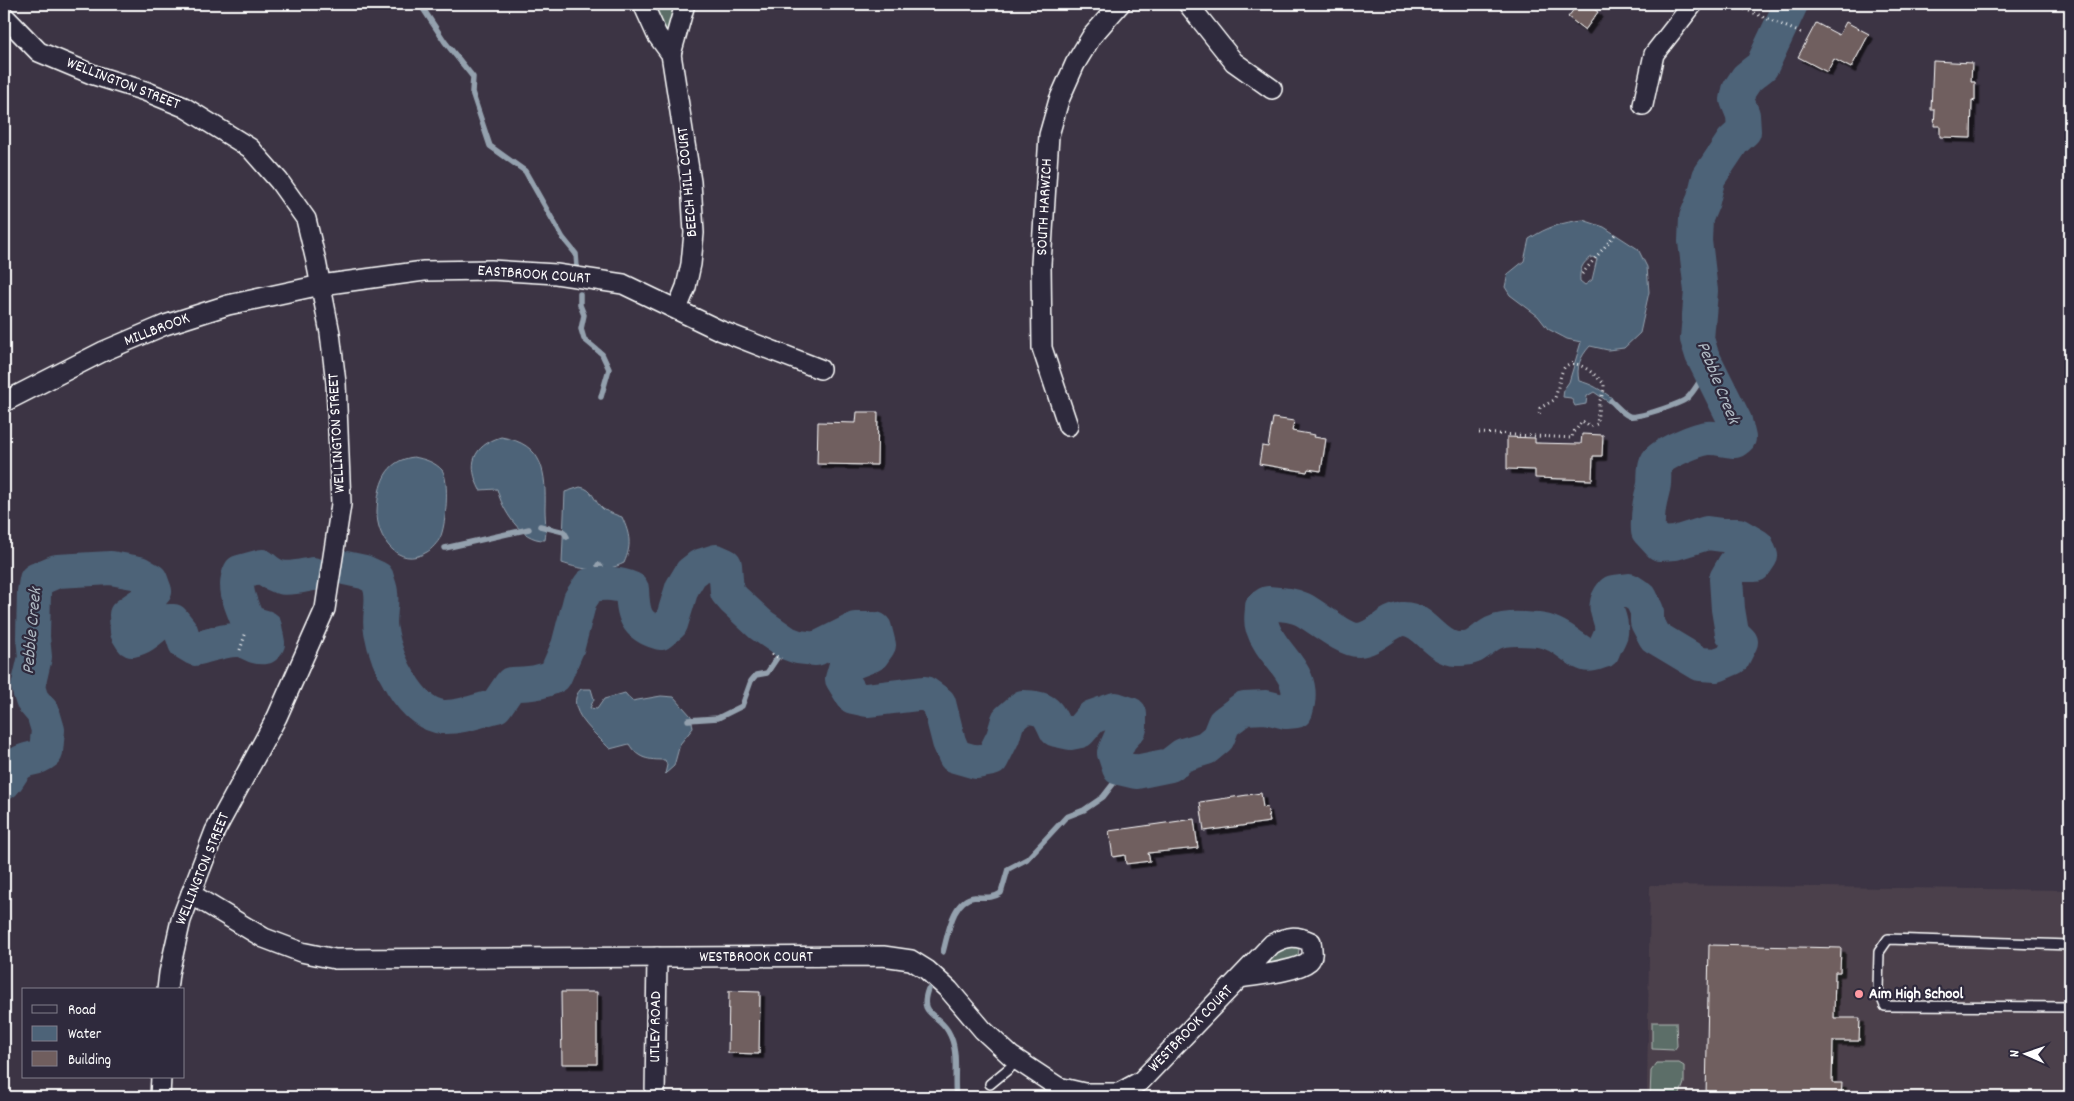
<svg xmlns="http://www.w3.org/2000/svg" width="2074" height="1101" font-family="Dekko,sans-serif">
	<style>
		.built { fill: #4c414c }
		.green { fill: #5c6e67; stroke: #aeb6b3 }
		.water { fill: #4d6378; stroke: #94a1ae; fill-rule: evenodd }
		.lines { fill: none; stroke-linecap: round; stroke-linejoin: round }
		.stream { stroke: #94a1ae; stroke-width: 5.5 }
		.river { stroke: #4d6378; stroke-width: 34 }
		.building { fill: #705e5e; stroke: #fff; filter: url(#shadow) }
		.lane-casing { stroke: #fff; stroke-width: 12 }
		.street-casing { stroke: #fff; stroke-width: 22 }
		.path { stroke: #fff; stroke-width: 3; stroke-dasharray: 1 4; stroke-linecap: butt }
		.lane { stroke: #2f2a3d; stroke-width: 9 }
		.street { stroke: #2f2a3d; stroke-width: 19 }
		.poi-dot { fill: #ff9aa2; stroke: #2f2a3d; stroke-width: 2 }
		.labels { text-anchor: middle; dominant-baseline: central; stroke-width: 4.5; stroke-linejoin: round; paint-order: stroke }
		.street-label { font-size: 16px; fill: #fff; stroke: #2f2a3d }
		.poi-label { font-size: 16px; font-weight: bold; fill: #fff; stroke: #2f2a3d; text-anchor: start }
		.water-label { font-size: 18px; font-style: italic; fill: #afb9c2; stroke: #2f2a3d }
	</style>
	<defs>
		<filter id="shadow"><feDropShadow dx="4.5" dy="4.5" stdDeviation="0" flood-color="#0009"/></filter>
	</defs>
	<rect width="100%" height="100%" fill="#3c3444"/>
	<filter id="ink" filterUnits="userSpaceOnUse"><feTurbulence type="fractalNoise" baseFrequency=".02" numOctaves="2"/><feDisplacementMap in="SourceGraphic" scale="10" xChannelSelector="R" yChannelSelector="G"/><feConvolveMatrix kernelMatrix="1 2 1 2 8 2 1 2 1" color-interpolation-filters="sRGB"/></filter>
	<g filter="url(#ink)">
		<polygon class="built" points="1650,885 2070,890 2070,1097 1647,1097"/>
		<g class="green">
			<polygon points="648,4 679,4 674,28 667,34"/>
			<path d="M1295,945l4,4 -1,7c-8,9 -24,12 -35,8l11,-14z"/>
			<polygon points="1652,1022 1676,1022 1677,1046 1674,1050 1652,1049"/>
			<polygon points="1657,1063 1679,1063 1684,1066 1684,1083 1679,1097 1650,1097 1651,1071"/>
		</g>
		<g class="water">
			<path d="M1583,220l21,7 34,22 9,18 2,25 -9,41 -16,15 -16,2 -18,-4c-10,11 -14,21 -11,35 13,3 22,9 33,17l-2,5 -16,-11 -7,4 -1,8 -11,2 -4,-8 -8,-1 1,-8 5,-7 12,-40 -14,-3 -19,-10 -10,-13 -28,-21 -5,-8 3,-13 16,-13 5,-22c18,-12 34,-17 54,-19zM1592,257l5,2 -5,21 -7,5 -5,-4c-1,-10 2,-19 12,-24z"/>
			<path d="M501,437c43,7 45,35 44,72 0,11 2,21 0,31 -25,1 -43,-31 -48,-51l-17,1c-13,-25 -8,-44 21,-53z"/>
			<path d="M414,457c10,2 21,5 28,13 8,10 4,56 -2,68 -2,4 -9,12 -13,14 -29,18 -51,-15 -50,-41 1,-26 8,-51 37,-54z"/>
			<path d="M580,487c14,2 13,14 23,22 5,3 13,6 19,8 8,18 10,28 2,46 -20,10 -42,7 -62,0l3,-71z"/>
			<path d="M581,689h10l3,10 -4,9 7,1 7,-10 21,-6 7,8 29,-5 13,1 17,19 2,12 -13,16 -6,22 -9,8 2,-9 -2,-5c-17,0 -27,-1 -36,-16l-19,5c-13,-14 -48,-41 -29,-60z"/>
		</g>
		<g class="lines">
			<g class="stream">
				<polyline points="420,4 445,42 473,77 472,92 490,146 525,171 563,238 576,254 577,267"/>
				<polyline points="580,294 580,305 584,315 581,329 584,339 602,354 609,369 601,397"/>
				<path d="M1611,401c6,5 11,12 18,15 6,3 51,-12 57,-17 8,-6 16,-22 22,-32"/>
				<polyline points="540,526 564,532 567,537"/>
				<polyline points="445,548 529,529"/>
				<polyline points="598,565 601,567 606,583"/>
				<polyline points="688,720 718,718 742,706 751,681 756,675 767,673 787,643"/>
				<path d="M943,952c5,-17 9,-53 32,-55 10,0 17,2 26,-4l7,-24 19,-10 39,-42 18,-7 19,-13 21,-27"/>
				<path d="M928,989c-10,27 9,23 20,42 12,20 5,44 8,66"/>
			</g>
			<g class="river">
				<path d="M345,568l19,4 13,6c1,5 4,10 4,15 2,13 -3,26 0,38 5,29 29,83 62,86 17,1 37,-7 53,-11l15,-22c16,0 30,-1 44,-8l13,-30 12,-46 10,-15c16,-2 27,-2 42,4 1,25 3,37 28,44l11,-9 11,-36 9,-15 9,-7 16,-5 9,4 2,27 7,8 27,25 26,18 11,4 18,2 40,-20h19l4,16 -7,10 -26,10 -4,14 11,18 14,3 58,-7 14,10 10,39 6,14 21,6 16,-3 11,-22 5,-17 15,-13c22,1 24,3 33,23l14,3 10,-2 12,-14 23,-8 15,5v14l-10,11 -6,14 5,15 17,4 34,-7 13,-10 23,-7 12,-10 6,-15 20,-15 22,-1 20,5 10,-1c13,-40 -24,-52 -34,-85 -2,-6 0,-13 0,-19l6,-4c12,1 23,1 34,6 14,7 42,31 56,31 17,-1 30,-19 44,-21 22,-2 33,29 55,30 19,1 20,-6 33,-14 13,-9 34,-6 48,-5 12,1 25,9 34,16 4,2 9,7 13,8 6,2 12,-1 18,-3 2,-6 6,-12 8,-18 3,-18 -13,-23 2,-41l16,-2 12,8 6,13v11l8,15 45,27 17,1 16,-7 8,-16 -9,-9 -4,-24 -2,-30 8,-14h21l6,-9 -4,-10 -19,-11h-16l-15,-2 -32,10 -15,1 -12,-13c-1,-16 1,-28 5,-42 3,-9 -1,-19 4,-27 6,-9 40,-23 51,-24 9,-1 19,3 27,3l4,-3 -4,-17 -33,-66 -5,-16 4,-48 -6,-50 1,-23 7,-17 6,-24 24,-36 11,-10 -1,-16 -6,-15 2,-10 8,-12 15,-12 29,-62"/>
				<path d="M4,783c6,-6 8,-14 16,-20 9,-6 15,-2 26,-11l2,-22 -5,-17 -11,-13 -4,-13 7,-30 -2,-20 1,-45 2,-12 21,-9 54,-3 28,5 12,7 4,11c-10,13 -17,14 -29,24l1,17 5,8c4,-1 9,-3 12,-5 12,-7 13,-15 29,-14l8,10 4,12 10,6c14,-3 29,-10 44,-9 10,1 15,9 26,7l3,-4 -3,-16 -17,-5c-6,-16 -16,-34 -8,-50l22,-6c18,17 29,12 51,8"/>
			</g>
		</g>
		<g class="building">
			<polygon points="1578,4 1587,4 1598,12 1585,30 1568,17"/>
			<polygon points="1846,22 1869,34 1851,68 1834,59 1827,72 1798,57 1816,23 1839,35"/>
			<polygon points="1933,61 1972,63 1971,82 1975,82 1975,101 1972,100 1971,138 1940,137 1940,126 1934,126 1935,110 1931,110"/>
			<polygon points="857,412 878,412 877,465 817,464 818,422 856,423"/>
			<polygon points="1273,418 1294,421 1292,431 1315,435 1314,437 1326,439 1321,471 1308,469 1307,472 1259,464 1262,446 1268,447"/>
			<polygon points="1582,434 1603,435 1602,456 1593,456 1592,480 1535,478 1535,470 1507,469 1507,437 1535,438 1535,443 1581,444"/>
			<polygon points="1261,793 1263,808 1267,807 1270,822 1204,831 1200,802"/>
			<polygon points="1194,819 1198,848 1148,853 1150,861 1126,864 1125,855 1113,857 1109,831"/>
			<polygon points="1709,945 1841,948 1840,972 1835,972 1834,1018 1860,1018 1859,1041 1833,1041 1832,1083 1842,1083 1841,1097 1706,1097"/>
			<polygon points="729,991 760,992 759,1054 728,1053"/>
			<polygon points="561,992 597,992 597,1064 562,1064"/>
		</g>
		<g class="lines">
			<defs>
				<g id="lane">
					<polyline points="2070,945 1888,939 1879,952 1878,989 1885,1006 2070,1007"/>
					<polyline points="990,1084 1018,1061"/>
				</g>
				<g id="street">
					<polyline points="643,4 657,35 671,54 691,182 694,233 691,264 686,287 677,309"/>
					<polyline points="1188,4 1234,62 1272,89"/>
					<polyline points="4,16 39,52 94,75 145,91 184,107 250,148 279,181 306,219 316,261 330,333 336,383 341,504 325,609 277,717 215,831 181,920 169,973 167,990"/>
					<polyline points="671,54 685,4"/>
					<polyline points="1643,105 1654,54 1693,4"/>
					<polyline points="4,402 104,351 165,325 228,305 321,285 424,271 491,270 556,274 623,284 719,330 820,369"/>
					<polyline points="1068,426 1042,348 1041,264 1049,135 1059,100 1075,64 1092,36 1120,4"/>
					<path d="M191,894l73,44 37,14 34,7 548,-3 28,4 16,10 22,20 34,40 28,26 47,31 26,6h35l22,-12 131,-137c15,-8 24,-9 39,-2 1,7 3,14 -2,19 -13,11 -52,14 -69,17"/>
					<polyline points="160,1097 161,1077"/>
					<polyline points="655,1097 657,957"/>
				</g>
			</defs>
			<use href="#lane" class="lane-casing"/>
			<use href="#street" class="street-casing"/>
			<g class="path">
				<polyline points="1740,7 1801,33"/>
				<polyline points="1582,274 1617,232"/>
				<path d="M1479,433l93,5 1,-6 3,-2 6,-9 8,6 7,-3 2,-21 5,-13v-6c-8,-9 -34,-33 -42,-12 -3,8 -4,19 -8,28l-14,8 -1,8"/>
				<polyline points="240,650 246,632"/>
				<polyline points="772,654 781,659"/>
			</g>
			<use href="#lane" class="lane"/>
			<use href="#street" class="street"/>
		</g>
	</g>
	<circle class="poi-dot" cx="1859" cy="994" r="5"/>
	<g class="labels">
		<g class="street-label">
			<text transform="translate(123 84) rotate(21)">WELLINGTON STREET</text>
			<text transform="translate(688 182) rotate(-95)">BEECH HILL COURT</text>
			<text transform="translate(1045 207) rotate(-87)">SOUTH HARWICH</text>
			<text transform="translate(534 275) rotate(4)">EASTBROOK COURT</text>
			<text transform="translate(157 330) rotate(-21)">MILLBROOK</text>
			<text transform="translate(337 433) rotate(-93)">WELLINGTON STREET</text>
			<text transform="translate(203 869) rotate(-68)">WELLINGTON STREET</text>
			<text x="756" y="957">WESTBROOK COURT</text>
			<text transform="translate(656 1027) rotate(-89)">UTLEY ROAD</text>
			<text transform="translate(1191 1029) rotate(-46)">WESTBROOK COURT</text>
		</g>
		<g class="poi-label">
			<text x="1869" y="994">Aim High School</text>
		</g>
		<g class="water-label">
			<text transform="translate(1717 383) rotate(68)">Pebble Creek</text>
			<text transform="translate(33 631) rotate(-85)">Pebble Creek</text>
		</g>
	</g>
	<rect width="2074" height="1101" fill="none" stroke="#2f2a3d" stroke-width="20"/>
	<rect x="10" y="10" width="2054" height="1081" fill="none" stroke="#fff" stroke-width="2" filter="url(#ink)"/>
	<rect x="22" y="988" width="162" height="90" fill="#2f2a3d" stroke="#827f8b"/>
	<rect x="32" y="1005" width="25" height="8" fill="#2f2a3d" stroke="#827f8b"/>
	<text x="68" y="1014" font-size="15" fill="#ffffff">Road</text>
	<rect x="32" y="1026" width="25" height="15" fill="#4d6378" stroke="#827f8b"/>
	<text x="68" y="1038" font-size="15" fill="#ffffff">Water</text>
	<rect x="32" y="1051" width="25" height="15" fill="#705e5e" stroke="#827f8b"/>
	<text x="68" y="1064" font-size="15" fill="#ffffff">Building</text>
	<g transform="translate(2026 1054) rotate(272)" stroke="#2f2a3d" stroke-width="4" paint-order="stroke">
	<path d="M0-4L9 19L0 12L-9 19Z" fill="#ffffff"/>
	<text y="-8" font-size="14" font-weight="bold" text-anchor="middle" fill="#ffffff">N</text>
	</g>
</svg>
